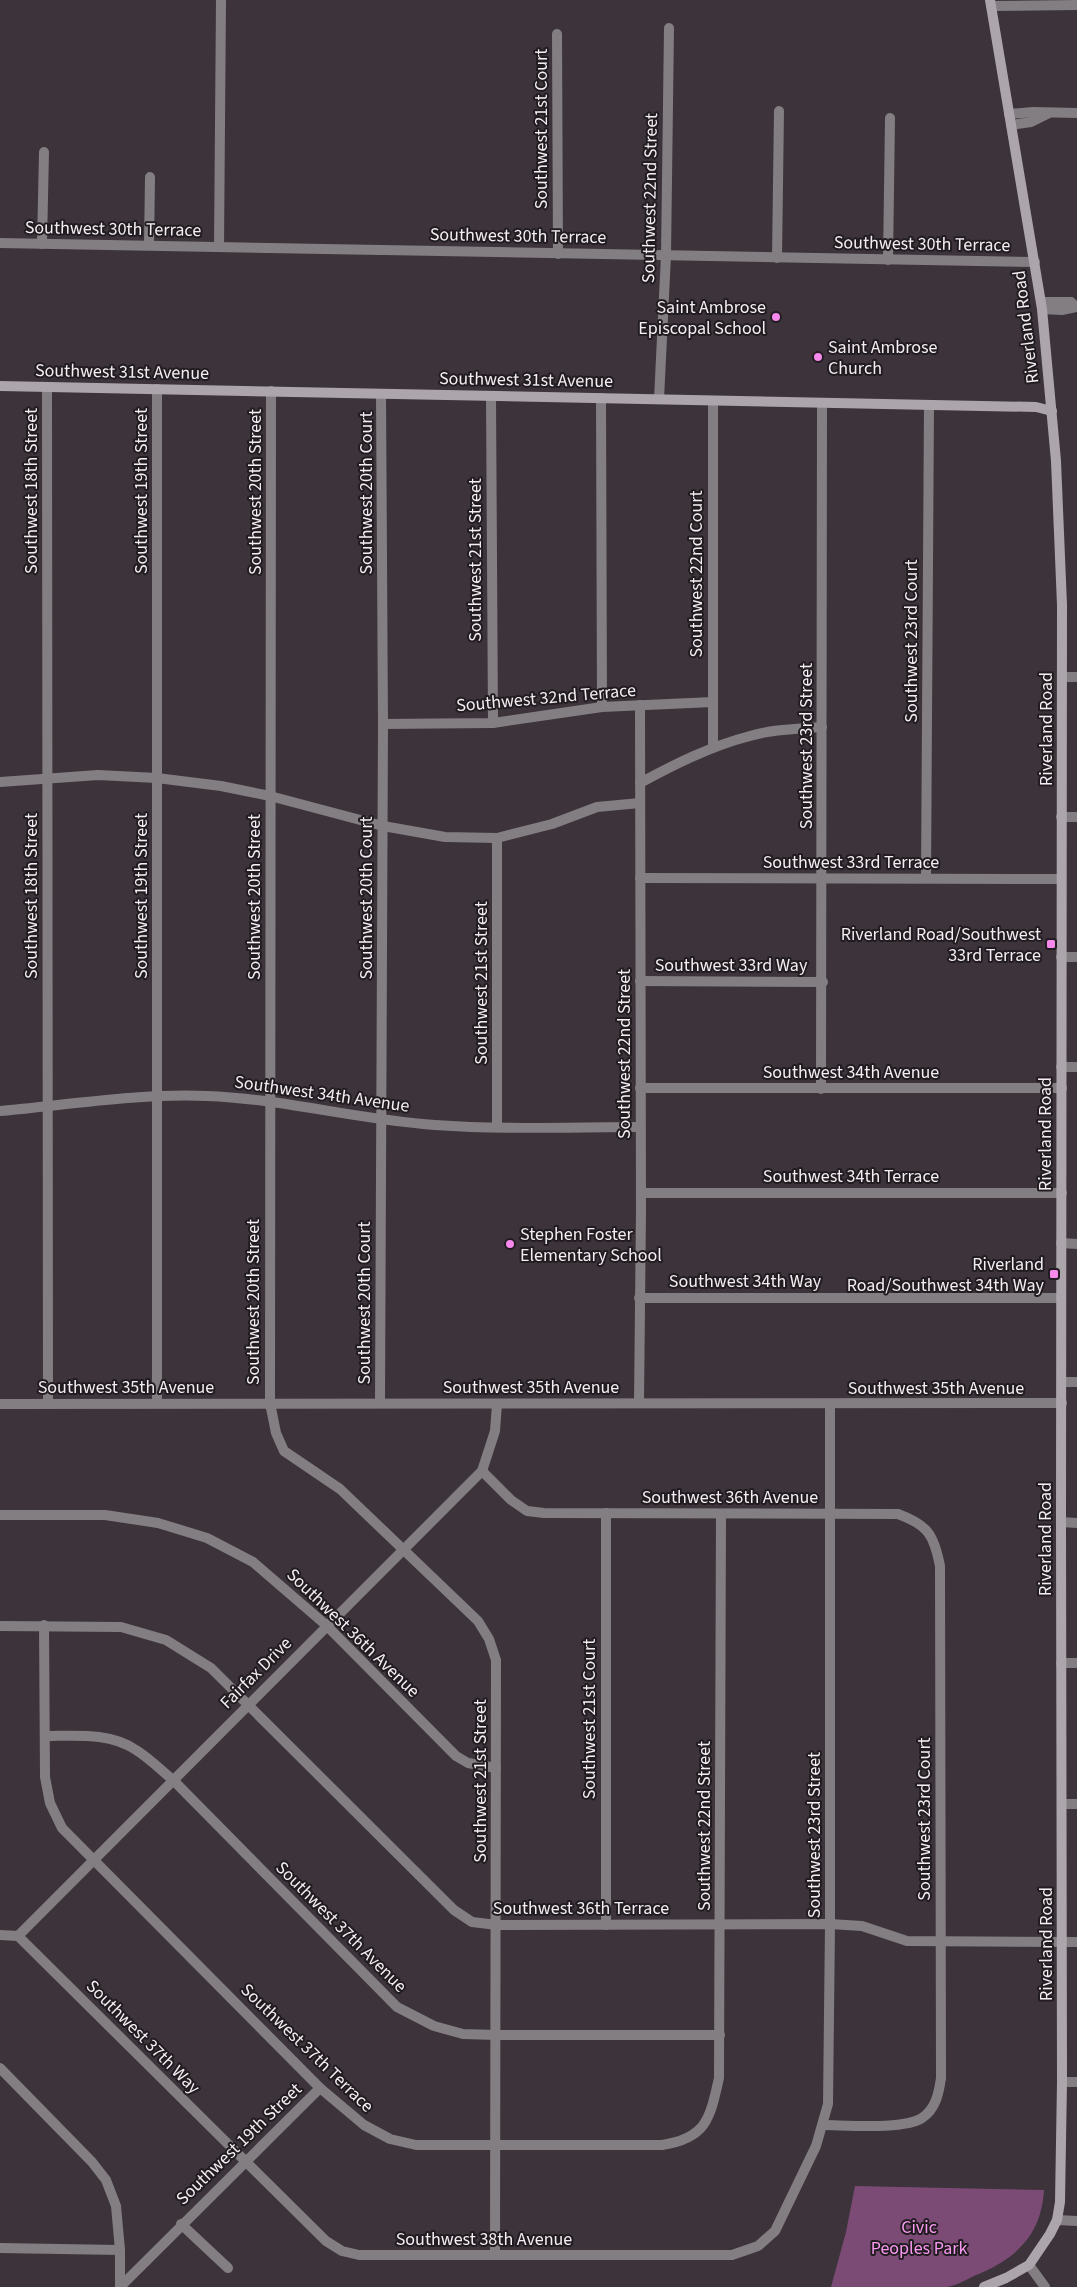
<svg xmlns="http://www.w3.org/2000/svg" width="1077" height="2287" font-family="'Source Sans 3',sans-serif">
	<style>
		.green { fill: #7b4b76 }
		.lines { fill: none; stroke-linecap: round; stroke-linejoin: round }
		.street { stroke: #837e82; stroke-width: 10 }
		.secondary { stroke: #ada5ac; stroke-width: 10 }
		.poi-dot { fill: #f788ec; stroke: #211c20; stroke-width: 2 }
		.labels { text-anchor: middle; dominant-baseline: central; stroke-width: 4; stroke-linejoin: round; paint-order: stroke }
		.street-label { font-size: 18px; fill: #f4edf3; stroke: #211c20 }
		.poi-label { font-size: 18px; fill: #f4edf3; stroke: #211c20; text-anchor: end }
		.park-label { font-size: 18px; fill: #fa99f1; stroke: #211c20 }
	</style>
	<rect width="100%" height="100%" fill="#3d333b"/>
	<path class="green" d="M855,2186l189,4c-3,47 -29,69 -70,86 -8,4 -19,10 -28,11 -36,0 -78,0 -115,0l15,-55z"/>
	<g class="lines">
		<g class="street">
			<polyline points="991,6 1077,5"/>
			<polyline points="557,34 558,254"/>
			<polyline points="1009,114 1033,112 1077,113"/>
			<polyline points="1011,125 1031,122 1049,113"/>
			<polyline points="0,243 1035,262"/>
			<polyline points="42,244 44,152"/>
			<polyline points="149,245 150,177"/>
			<polyline points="219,247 221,0"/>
			<polyline points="777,258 779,111"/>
			<polyline points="888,260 890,118"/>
			<polyline points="1041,302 1071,302 1076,307"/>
			<polyline points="1042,309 1062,310 1077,307"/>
			<polyline points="47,387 48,1404"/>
			<polyline points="271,391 270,1403 276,1433 284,1451 340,1489 478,1621 489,1639 496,1660 495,2255"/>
			<polyline points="491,396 493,723"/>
			<polyline points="601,398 602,707"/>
			<polyline points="659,399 666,255 669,28"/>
			<polyline points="713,401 713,748"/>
			<polyline points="1062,677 1077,677"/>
			<polyline points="383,724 493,723 602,707 713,702"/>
			<polyline points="0,782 98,775 157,778 221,786 270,796 383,826 445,837 497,838 552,824 597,807 640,803"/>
			<path d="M640,783c35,-19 71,-37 110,-47 23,-7 48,-7 72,-9"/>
			<polyline points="1061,817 1077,817"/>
			<polyline points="926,877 929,405"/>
			<polyline points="640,878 1061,879"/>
			<polyline points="1061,957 1077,957"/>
			<polyline points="640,981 823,982"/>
			<polyline points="1061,1067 1077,1067"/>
			<polyline points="640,1088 1062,1088"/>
			<polyline points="821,1089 822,403"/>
			<path d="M0,1111c66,-6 142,-18 207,-15 77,3 152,24 228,29 68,5 137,2 204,2"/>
			<polyline points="497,1127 497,838"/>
			<polyline points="641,1193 1062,1193"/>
			<polyline points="1061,1243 1077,1244"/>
			<polyline points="639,1298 1061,1298"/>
			<polyline points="1062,1382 1077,1382"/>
			<polyline points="157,1403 157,389"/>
			<polyline points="380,1403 383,724 381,394"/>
			<polyline points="639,1403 641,1210 640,705"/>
			<polyline points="0,1404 1062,1403"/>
			<path d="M482,1471l29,29 16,11 17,2 354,1c30,11 36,21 42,52l1,512c-2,14 -5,31 -19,40 -18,12 -77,7 -99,7"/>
			<polyline points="0,1515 105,1515 158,1523 207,1538 253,1562 326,1625 456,1756 468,1763 496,1768"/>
			<polyline points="1061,1522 1077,1523"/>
			<path d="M44,1625l1,152 5,26 12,25 258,260 44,37 26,14 26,6h246c45,-7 48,-27 57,-67l2,-564"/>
			<polyline points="0,1626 121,1627 166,1640 211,1668 454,1910 472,1922 497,1925 830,1924 862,1926 907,1941 1077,1942"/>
			<polyline points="1061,1663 1077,1663"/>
			<path d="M45,1736c30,0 65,-4 91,14 13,8 25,20 37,30l224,227 37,19 29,8 33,1h224"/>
			<polyline points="1062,1804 1077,1804"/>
			<polyline points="606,1925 606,1513"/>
			<polyline points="0,1935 18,1936 482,1471 495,1431 497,1404"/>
			<polyline points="18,1936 326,2241 342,2251 359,2255 732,2255 758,2246 775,2231 816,2146 828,2104 830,1924 830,1405"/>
			<polyline points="0,2068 92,2162 106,2180 116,2206 120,2250 120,2286"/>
			<polyline points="1062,2082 1077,2082"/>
			<polyline points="1057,2220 1077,2221"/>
			<polyline points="181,2224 228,2268"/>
			<polyline points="0,2248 120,2250"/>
			<polyline points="1029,2265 1045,2287"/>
			<polyline points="120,2287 320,2088"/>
		</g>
		<g class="secondary">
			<polyline points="0,386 1036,407 1052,411"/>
			<polyline points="984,2287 1006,2278 1029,2265 1050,2234 1057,2220 1060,2202 1062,2082 1061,1522 1062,605 1056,461 1042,309 990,0"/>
		</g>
	</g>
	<g class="poi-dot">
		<circle cx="776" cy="317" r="5"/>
		<circle cx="818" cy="357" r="5"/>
		<rect x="1046" y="939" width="10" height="10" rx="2.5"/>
		<circle cx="510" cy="1244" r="5"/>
		<rect x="1049" y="1269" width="10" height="10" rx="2.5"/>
	</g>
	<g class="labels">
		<g class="street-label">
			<text transform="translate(541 129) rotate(-90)">Southwest 21st Court</text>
			<text transform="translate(650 198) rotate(-89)">Southwest 22nd Street</text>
			<text transform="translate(113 229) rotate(1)">Southwest 30th Terrace</text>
			<text transform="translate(518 236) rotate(1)">Southwest 30th Terrace</text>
			<text transform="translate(922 244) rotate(1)">Southwest 30th Terrace</text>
			<text transform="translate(1026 327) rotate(-97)">Riverland Road</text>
			<text transform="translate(122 372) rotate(1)">Southwest 31st Avenue</text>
			<text transform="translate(526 380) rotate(1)">Southwest 31st Avenue</text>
			<text transform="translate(31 491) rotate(-90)">Southwest 18th Street</text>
			<text transform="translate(141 491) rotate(-90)">Southwest 19th Street</text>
			<text transform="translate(255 492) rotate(-90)">Southwest 20th Street</text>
			<text transform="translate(366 493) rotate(-90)">Southwest 20th Court</text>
			<text transform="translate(475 560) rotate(-90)">Southwest 21st Street</text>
			<text transform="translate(696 574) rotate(-90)">Southwest 22nd Court</text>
			<text transform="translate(911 641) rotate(-90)">Southwest 23rd Court</text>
			<text transform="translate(546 698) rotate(-5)">Southwest 32nd Terrace</text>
			<text transform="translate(1046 729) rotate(-90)">Riverland Road</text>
			<text transform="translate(806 746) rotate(-90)">Southwest 23rd Street</text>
			<text x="851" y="862">Southwest 33rd Terrace</text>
			<text transform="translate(31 896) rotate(-90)">Southwest 18th Street</text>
			<text transform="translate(141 896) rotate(-90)">Southwest 19th Street</text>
			<text transform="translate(254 897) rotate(-90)">Southwest 20th Street</text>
			<text transform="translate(366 898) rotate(-90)">Southwest 20th Court</text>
			<text x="731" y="965">Southwest 33rd Way</text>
			<text transform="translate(481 983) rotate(-90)">Southwest 21st Street</text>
			<text transform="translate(624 1054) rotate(-90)">Southwest 22nd Street</text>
			<text x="851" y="1072">Southwest 34th Avenue</text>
			<text transform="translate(322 1094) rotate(8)">Southwest 34th Avenue</text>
			<text transform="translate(1045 1134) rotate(-90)">Riverland Road</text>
			<text x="851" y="1176">Southwest 34th Terrace</text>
			<text x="745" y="1281">Southwest 34th Way</text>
			<text transform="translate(253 1302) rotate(-90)">Southwest 20th Street</text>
			<text transform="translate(364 1303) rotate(-90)">Southwest 20th Court</text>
			<text x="126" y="1387">Southwest 35th Avenue</text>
			<text x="531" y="1387">Southwest 35th Avenue</text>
			<text x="936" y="1388">Southwest 35th Avenue</text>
			<text x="730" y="1497">Southwest 36th Avenue</text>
			<text transform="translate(1045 1539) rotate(-90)">Riverland Road</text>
			<text transform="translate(353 1633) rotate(44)">Southwest 36th Avenue</text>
			<text transform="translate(256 1673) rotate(-45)">Fairfax Drive</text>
			<text transform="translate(589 1719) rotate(-90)">Southwest 21st Court</text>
			<text transform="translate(480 1781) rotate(-90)">Southwest 21st Street</text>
			<text transform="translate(924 1819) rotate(-90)">Southwest 23rd Court</text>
			<text transform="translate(704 1826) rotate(-90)">Southwest 22nd Street</text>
			<text transform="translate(814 1835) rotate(-90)">Southwest 23rd Street</text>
			<text x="581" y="1908">Southwest 36th Terrace</text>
			<text transform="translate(341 1927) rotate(45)">Southwest 37th Avenue</text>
			<text transform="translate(1046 1944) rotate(-90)">Riverland Road</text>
			<text transform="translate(143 2037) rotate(45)">Southwest 37th Way</text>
			<text transform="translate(307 2048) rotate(44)">Southwest 37th Terrace</text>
			<text transform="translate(239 2144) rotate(-44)">Southwest 19th Street</text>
			<text x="484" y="2239">Southwest 38th Avenue</text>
		</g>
		<g class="poi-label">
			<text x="766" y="307">Saint Ambrose<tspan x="766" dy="21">Episcopal School</tspan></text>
			<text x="828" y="347" text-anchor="start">Saint Ambrose<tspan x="828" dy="21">Church</tspan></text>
			<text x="1041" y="934">Riverland Road/Southwest<tspan x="1041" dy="21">33rd Terrace</tspan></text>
			<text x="520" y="1234" text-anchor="start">Stephen Foster<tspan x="520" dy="21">Elementary School</tspan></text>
			<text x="1044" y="1264">Riverland<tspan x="1044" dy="21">Road/Southwest 34th Way</tspan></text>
		</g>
		<g class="park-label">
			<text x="919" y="2227">Civic<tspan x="919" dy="21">Peoples Park</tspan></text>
		</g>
	</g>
</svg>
